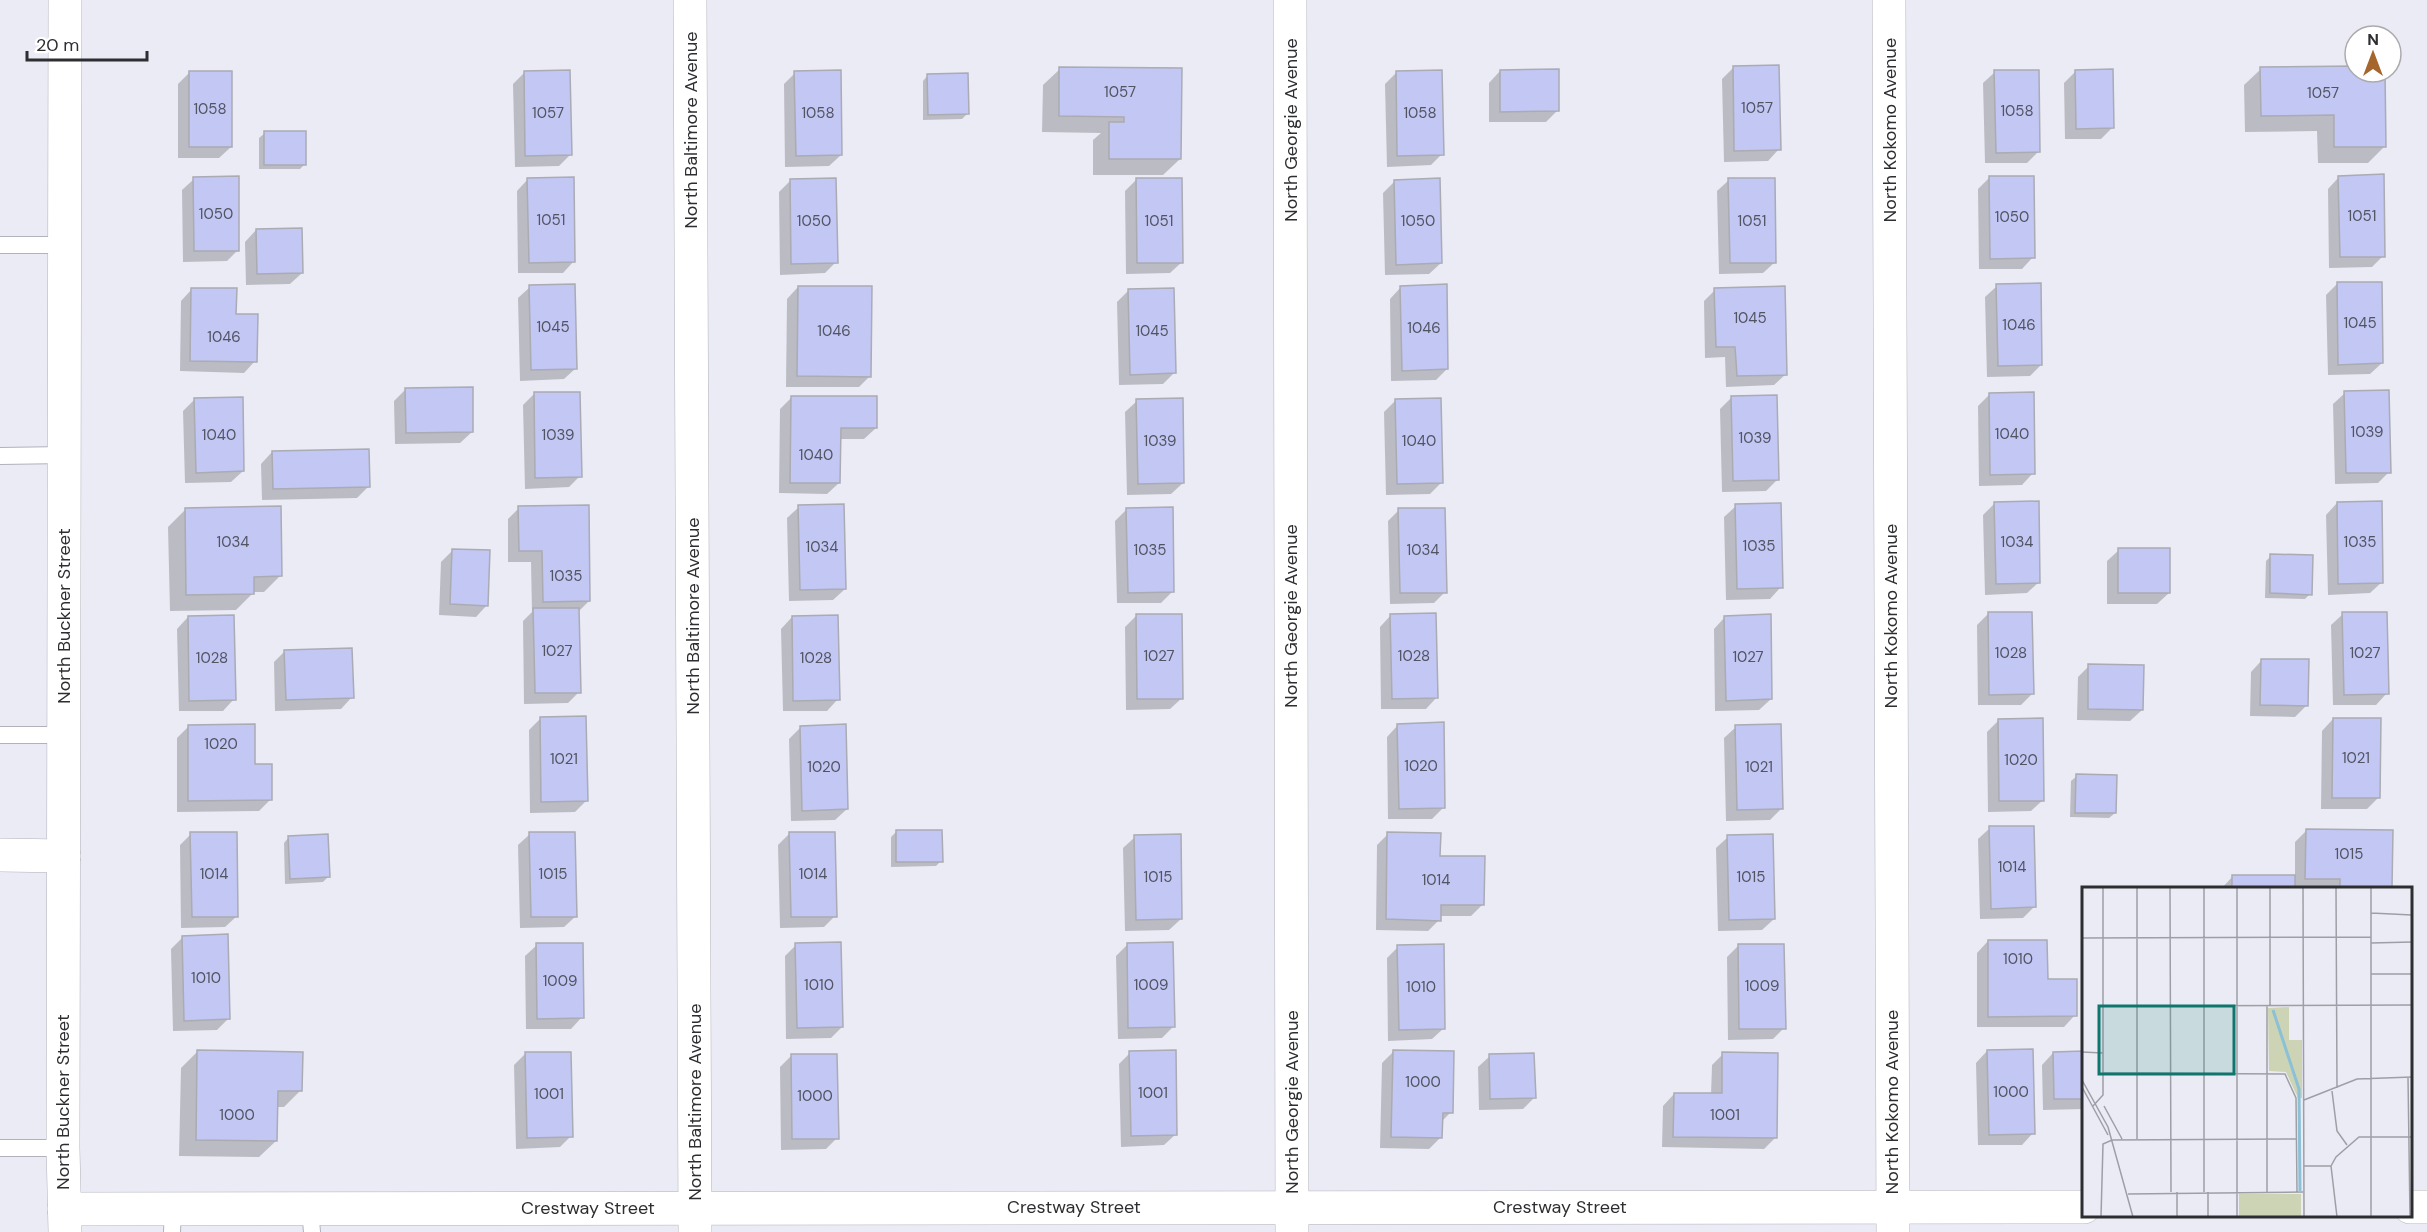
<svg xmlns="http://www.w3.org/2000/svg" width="2427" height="1232" font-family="'DM Sans',sans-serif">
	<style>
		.shadow { fill: #0003 }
		.building { fill: #c2c7f4; stroke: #aaabb3; stroke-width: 1.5 }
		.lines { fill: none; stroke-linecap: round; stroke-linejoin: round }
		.service-casing { stroke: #b1b2ba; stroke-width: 18 }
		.minor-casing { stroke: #b1b2ba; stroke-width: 34 }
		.secondary-casing { stroke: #b1b2ba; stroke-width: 34 }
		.service { stroke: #fff; stroke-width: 16 }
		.minor { stroke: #fff; stroke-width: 33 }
		.secondary { stroke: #fff; stroke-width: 33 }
		.labels { text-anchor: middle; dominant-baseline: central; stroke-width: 5; stroke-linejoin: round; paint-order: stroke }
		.number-label { font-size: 15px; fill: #525462 }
		.street-label { font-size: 18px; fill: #2d2e31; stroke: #fff }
		.inset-river { fill: none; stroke: #8bc0d5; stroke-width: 3 }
		.inset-road { fill: none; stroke: #9e9fa6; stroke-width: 1.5 }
		.view { fill: #0f766e; fill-opacity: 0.15; stroke: #0f766e; stroke-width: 3 }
		.inset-edge { fill: none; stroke: #2d2e31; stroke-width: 3 }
	</style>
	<rect width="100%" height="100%" fill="#eaebf4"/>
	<g class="shadow">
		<polygon points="2355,67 2355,72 2383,72 2385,146 2368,163 2318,163 2317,131 2245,132 2244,85 2261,69"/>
		<polygon points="1733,68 1779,149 1768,161 1724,162 1722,79"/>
		<polygon points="1060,69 1180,159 1163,175 1093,175 1093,140 1101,133 1042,132 1043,85"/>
		<polygon points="1500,71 1558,110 1546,122 1489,122 1489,83"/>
		<polygon points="2076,71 2113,127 2101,139 2065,139 2064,83"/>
		<polygon points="1995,72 2039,151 2027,163 1985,163 1983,83"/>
		<polygon points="189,73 231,147 219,158 178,158 178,84"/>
		<polygon points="524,73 570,155 559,166 515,167 513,84"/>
		<polygon points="795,73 841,155 829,166 785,167 784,84"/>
		<polygon points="1396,73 1442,154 1431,165 1387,167 1385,84"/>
		<polygon points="928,75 967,114 962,119 923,120 923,81"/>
		<polygon points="265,133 305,164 300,169 259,169 259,138"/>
		<polygon points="2339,177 2383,256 2372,267 2329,268 2328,189"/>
		<polygon points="1989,178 2033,257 2022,269 1979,269 1978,189"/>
		<polygon points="194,179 238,250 227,261 183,262 182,190"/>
		<polygon points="528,179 574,261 563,273 518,273 517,191"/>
		<polygon points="1136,180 1182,262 1170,273 1126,274 1125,191"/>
		<polygon points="1729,180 1775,262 1763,273 1719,274 1717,191"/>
		<polygon points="790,181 836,262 825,273 780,275 779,192"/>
		<polygon points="1395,181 1441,263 1429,274 1385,275 1383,193"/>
		<polygon points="256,230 302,273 290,284 246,285 245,242"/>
		<polygon points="2337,284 2382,363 2370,374 2328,375 2326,295"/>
		<polygon points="1997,286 2041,365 2030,376 1987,377 1985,297"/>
		<polygon points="530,287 576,368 564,379 520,381 518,298"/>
		<polygon points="798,287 870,376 859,387 786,387 787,299"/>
		<polygon points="1401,287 1447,369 1436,380 1391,381 1390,299"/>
		<polygon points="192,289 235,315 255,361 244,373 180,371 181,301"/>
		<polygon points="1715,290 1786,374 1774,385 1726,387 1725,357 1705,358 1704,301"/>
		<polygon points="1128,291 1174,373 1163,384 1119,385 1117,302"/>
		<polygon points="406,389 472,432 460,443 395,444 394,401"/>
		<polygon points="2345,393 2389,472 2378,483 2335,484 2333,404"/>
		<polygon points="534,394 580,476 569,487 525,489 523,405"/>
		<polygon points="1989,395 2033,473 2022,485 1979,486 1978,406"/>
		<polygon points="792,397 876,428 864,439 839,439 839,483 827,494 779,493 780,409"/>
		<polygon points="1731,398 1778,479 1766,491 1722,492 1720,409"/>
		<polygon points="195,399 243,471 231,482 185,483 183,411"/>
		<polygon points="1137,401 1183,483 1171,494 1127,495 1125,412"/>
		<polygon points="1395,401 1441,483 1430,494 1386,495 1384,412"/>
		<polygon points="272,452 368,487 357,498 262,500 261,464"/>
		<polygon points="1995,503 2039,582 2027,593 1985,595 1983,515"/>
		<polygon points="2337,503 2382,582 2370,593 2328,595 2326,515"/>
		<polygon points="1736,506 1781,587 1770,599 1726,600 1724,517"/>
		<polygon points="799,507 845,589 833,600 789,601 787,518"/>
		<polygon points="519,508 589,601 578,612 579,692 568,703 524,704 523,621 532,612 531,562 508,562 508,519"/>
		<polygon points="1127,509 1173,591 1161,603 1117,603 1115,521"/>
		<polygon points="185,510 281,575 264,592 254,592 236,610 170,611 168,527"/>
		<polygon points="1399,510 1445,592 1434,603 1390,604 1388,521"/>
		<polygon points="453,550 487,605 476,617 439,615 441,562"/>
		<polygon points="2119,550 2169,593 2157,604 2107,604 2107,561"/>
		<polygon points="2271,556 2310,594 2305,599 2265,598 2266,561"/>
		<polygon points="1988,614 2033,693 2021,705 1978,705 1977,625"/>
		<polygon points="2343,614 2387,693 2376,705 2333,705 2331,625"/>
		<polygon points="1391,615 1437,697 1426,709 1381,709 1380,627"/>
		<polygon points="1136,616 1182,698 1170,709 1126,710 1125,627"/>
		<polygon points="188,617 234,699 223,711 179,711 177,629"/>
		<polygon points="792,617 838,699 827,711 783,711 781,629"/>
		<polygon points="1725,617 1771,699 1759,710 1715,711 1714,629"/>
		<polygon points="285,651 352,697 341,709 275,711 274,662"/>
		<polygon points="2262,660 2307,705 2295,717 2250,716 2251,672"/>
		<polygon points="2089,666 2142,710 2130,721 2077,720 2078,677"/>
		<polygon points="540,719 586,801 575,812 530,813 529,730"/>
		<polygon points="2333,719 2379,797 2367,809 2321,809 2322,731"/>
		<polygon points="1998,721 2043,800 2031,811 1988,812 1987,732"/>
		<polygon points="1398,725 1444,807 1432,819 1388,819 1387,737"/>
		<polygon points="188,727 254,765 271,799 259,811 177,812 177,738"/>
		<polygon points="801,727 847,809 835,820 791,821 789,739"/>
		<polygon points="1736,727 1781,809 1770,820 1726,821 1724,738"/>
		<polygon points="2077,776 2115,813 2109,818 2070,817 2071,781"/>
		<polygon points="1990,828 2034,907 2023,918 1980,919 1978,839"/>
		<polygon points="2306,831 2391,831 2391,888 2222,888 2233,876 2295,877 2295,842"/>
		<polygon points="896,832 941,861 936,866 891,867 891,837"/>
		<polygon points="191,834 237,916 225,927 181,928 180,845"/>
		<polygon points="530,834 576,916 564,927 520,928 518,845"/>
		<polygon points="789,834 835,916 824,927 780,928 778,845"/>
		<polygon points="1388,834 1482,905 1471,916 1439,916 1439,920 1428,931 1376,930 1377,845"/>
		<polygon points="289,837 328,877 323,882 285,884 284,843"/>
		<polygon points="1135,837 1181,919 1169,930 1125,931 1123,848"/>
		<polygon points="1728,837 1774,919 1762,930 1718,931 1716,848"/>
		<polygon points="183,937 228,1019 217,1030 173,1031 171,949"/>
		<polygon points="1988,941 2046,980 2075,1015 2064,1027 1977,1027 1977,953"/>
		<polygon points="537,945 582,1017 571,1029 526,1029 525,956"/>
		<polygon points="796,945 842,1027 831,1038 786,1039 785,956"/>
		<polygon points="1127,945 1173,1027 1162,1038 1118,1039 1116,956"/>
		<polygon points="1738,946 1784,1028 1773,1039 1728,1040 1727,957"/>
		<polygon points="1398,947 1444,1028 1432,1039 1388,1041 1387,958"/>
		<polygon points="198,1051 301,1090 284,1107 277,1107 276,1141 259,1157 179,1156 181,1068"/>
		<polygon points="1394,1051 1451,1112 1441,1122 1441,1137 1429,1149 1380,1148 1382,1063"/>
		<polygon points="1987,1051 2033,1133 2022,1145 1978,1145 1976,1063"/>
		<polygon points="2084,1052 2084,1109 2043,1110 2042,1065 2053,1053"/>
		<polygon points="1130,1053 1176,1134 1164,1145 1121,1147 1119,1064"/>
		<polygon points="525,1054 571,1136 560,1147 516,1149 514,1065"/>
		<polygon points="1723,1054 1776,1137 1764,1149 1662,1147 1663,1106 1674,1094 1711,1095 1712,1065"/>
		<polygon points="791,1056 837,1138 826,1149 781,1150 780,1067"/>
		<polygon points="1490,1056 1534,1098 1523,1109 1479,1110 1478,1067"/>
	</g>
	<g class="building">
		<polygon points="1779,65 1781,150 1734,151 1733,66"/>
		<polygon points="2355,66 2355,72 2385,72 2386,147 2334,147 2334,115 2261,116 2260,67"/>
		<polygon points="1059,67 1182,68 1181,159 1109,159 1109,122 1124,122 1124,117 1059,116"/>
		<polygon points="1559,69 1559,111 1500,112 1500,70"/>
		<polygon points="2113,69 2114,128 2076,129 2075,70"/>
		<polygon points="570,70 572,155 525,156 524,71"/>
		<polygon points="841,70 842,155 796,156 794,71"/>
		<polygon points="1442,70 1444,155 1397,156 1396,71"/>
		<polygon points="1994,70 2039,70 2040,152 1996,153"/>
		<rect x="189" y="71" width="43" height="76"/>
		<polygon points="968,73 969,114 928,115 927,74"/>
		<rect x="264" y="131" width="42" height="34"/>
		<polygon points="2384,174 2385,257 2340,257 2338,176"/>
		<polygon points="239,176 239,251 194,251 193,177"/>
		<polygon points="1989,176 2034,176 2035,258 1990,259"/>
		<polygon points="574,177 575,262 529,263 527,178"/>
		<polygon points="836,178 838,263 791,264 790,179"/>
		<polygon points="1136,178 1182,178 1183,263 1137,263"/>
		<polygon points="1440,178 1442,263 1396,265 1394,180"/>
		<polygon points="1728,178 1775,178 1776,263 1730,263"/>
		<polygon points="302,228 303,273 257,274 256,229"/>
		<polygon points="2337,282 2382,282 2383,363 2338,365"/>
		<polygon points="2041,283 2042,365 1998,366 1996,284"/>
		<polygon points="575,284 577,369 531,370 529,285"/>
		<polygon points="1447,284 1448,369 1402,371 1400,286"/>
		<polygon points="798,286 872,286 871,377 797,376"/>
		<polygon points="1785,286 1787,375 1737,376 1735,347 1716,347 1714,288"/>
		<polygon points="191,288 237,288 236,314 258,314 257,362 190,361"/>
		<polygon points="1174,288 1176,373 1130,375 1128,289"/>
		<polygon points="473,387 473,432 406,433 405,388"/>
		<polygon points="2389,390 2391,473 2346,473 2344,391"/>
		<polygon points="534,392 580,392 582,477 535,478"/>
		<polygon points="2034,392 2035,474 1990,475 1989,393"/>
		<polygon points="1777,395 1779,480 1733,481 1731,396"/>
		<polygon points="791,396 877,396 877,428 841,428 840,483 790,483"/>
		<polygon points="243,397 244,471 196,473 194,398"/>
		<polygon points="1183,398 1184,483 1138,484 1136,399"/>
		<polygon points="1441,398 1443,483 1397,484 1395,399"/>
		<polygon points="369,449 370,487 273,489 272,451"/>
		<polygon points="2039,501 2040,583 1996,584 1994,502"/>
		<polygon points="2382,501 2383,583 2338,584 2337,502"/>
		<polygon points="1781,503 1783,588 1737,589 1735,504"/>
		<polygon points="844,504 846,589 800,590 798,505"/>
		<polygon points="589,505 590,601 543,602 542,551 519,551 518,506"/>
		<polygon points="281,506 282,576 254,577 254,594 186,595 185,508"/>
		<polygon points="1173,507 1174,592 1128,593 1126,508"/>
		<polygon points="1398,508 1445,508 1447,593 1400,593"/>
		<rect x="2118" y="548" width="52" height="45"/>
		<polygon points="452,549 490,550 488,606 450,604"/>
		<polygon points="2270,554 2313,555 2312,595 2270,593"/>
		<polygon points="533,608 579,608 581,693 535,693"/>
		<polygon points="1988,612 2032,612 2034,694 1989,695"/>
		<polygon points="2342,612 2387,612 2389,694 2344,695"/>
		<polygon points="1436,613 1438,698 1392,699 1390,614"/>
		<polygon points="1136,614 1182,614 1183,699 1137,699"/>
		<polygon points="1771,614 1772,699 1726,701 1724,616"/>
		<polygon points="234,615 236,700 189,701 188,616"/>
		<polygon points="838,615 840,700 793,701 792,616"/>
		<polygon points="352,648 354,698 286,700 284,650"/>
		<polygon points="2261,659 2309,659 2308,706 2260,705"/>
		<polygon points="2088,664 2144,665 2143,710 2088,709"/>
		<polygon points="586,716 588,801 541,802 540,717"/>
		<polygon points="2043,718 2044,801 1999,801 1998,719"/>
		<polygon points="2333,718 2381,718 2380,798 2332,798"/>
		<polygon points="1444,722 1445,808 1399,809 1397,724"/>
		<polygon points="255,724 255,764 272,764 272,800 188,801 188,725"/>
		<polygon points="846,724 848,809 802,811 800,726"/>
		<polygon points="1781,724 1783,809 1737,810 1735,725"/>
		<polygon points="2076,774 2117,775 2116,813 2075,813"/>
		<polygon points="1989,826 2034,826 2036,907 1991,909"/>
		<polygon points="2306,829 2393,830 2392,888 2340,888 2340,879 2305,879"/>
		<polygon points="896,830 942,830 943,862 896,862"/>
		<polygon points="190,832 237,832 238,917 192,917"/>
		<polygon points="529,832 575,832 577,917 531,917"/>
		<polygon points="789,832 835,832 837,917 791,917"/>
		<polygon points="1387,832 1441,833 1440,856 1485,856 1484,905 1441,905 1441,921 1386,919"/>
		<polygon points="328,834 330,877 290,879 288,836"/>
		<polygon points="1181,834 1182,919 1136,920 1134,835"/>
		<polygon points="1773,834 1775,919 1729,920 1727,835"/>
		<rect x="2232" y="875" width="63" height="13"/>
		<polygon points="228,934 230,1019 184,1021 182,936"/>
		<polygon points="1988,940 2047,940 2048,979 2077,979 2077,1016 1988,1017"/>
		<polygon points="841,942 843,1027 797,1028 795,943"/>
		<polygon points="1173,942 1175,1027 1128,1028 1127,943"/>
		<polygon points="536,943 583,943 584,1018 537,1019"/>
		<polygon points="1444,944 1445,1029 1399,1030 1397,945"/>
		<polygon points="1738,944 1784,944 1786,1029 1739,1029"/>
		<polygon points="2033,1049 2035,1134 1989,1135 1987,1050"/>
		<polygon points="197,1050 303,1052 302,1091 278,1091 277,1141 196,1140"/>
		<polygon points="1176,1050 1177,1135 1131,1136 1129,1051"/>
		<polygon points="1393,1050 1454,1051 1453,1113 1443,1113 1442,1138 1391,1137"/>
		<polygon points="2084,1051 2084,1099 2054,1099 2053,1052"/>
		<polygon points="525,1052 571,1052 573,1137 527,1138"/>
		<polygon points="1722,1052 1778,1053 1777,1138 1673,1137 1674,1093 1722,1093"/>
		<polygon points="1534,1053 1536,1098 1490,1099 1489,1054"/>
		<polygon points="791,1054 837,1054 839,1139 792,1139"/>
	</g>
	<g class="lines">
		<defs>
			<g id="service">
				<polyline points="0,245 65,245"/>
				<polyline points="0,456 65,455"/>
				<polyline points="0,735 64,735"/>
				<polyline points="0,1148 63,1148"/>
				<polyline points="310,1209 312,1232"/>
				<polyline points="172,1232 173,1209"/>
			</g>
			<g id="minor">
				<polyline points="690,0 695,1232"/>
				<polyline points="1290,0 1292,1232"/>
				<polyline points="1889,0 1893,1232"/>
				<polyline points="0,855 64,856"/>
				<polyline points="2410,1207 2427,1207"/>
				<polyline points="64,1209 2084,1207"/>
			</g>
			<polyline id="secondary" points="65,1232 63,1148 65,0"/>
		</defs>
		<use href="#service" class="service-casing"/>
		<use href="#minor" class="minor-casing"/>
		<use href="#secondary" class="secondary-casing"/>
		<use href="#service" class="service"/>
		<use href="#minor" class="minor"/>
		<use href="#secondary" class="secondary"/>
	</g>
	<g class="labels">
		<g class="number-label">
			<text x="1120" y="92">1057</text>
			<text x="2323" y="93">1057</text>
			<text x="1757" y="108">1057</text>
			<text x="210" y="109">1058</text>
			<text x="2017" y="111">1058</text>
			<text x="548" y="113">1057</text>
			<text x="818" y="113">1058</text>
			<text x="1420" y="113">1058</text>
			<text x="216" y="214">1050</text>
			<text x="2362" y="216">1051</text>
			<text x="2012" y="217">1050</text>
			<text x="551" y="220">1051</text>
			<text x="814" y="221">1050</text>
			<text x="1159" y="221">1051</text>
			<text x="1418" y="221">1050</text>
			<text x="1752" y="221">1051</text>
			<text x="1750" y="318">1045</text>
			<text x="2360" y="323">1045</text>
			<text x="2019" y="325">1046</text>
			<text x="553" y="327">1045</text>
			<text x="1424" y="328">1046</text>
			<text x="834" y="331">1046</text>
			<text x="1152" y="331">1045</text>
			<text x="224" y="337">1046</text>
			<text x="2367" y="432">1039</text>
			<text x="2012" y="434">1040</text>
			<text x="219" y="435">1040</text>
			<text x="558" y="435">1039</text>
			<text x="1755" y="438">1039</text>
			<text x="1160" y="441">1039</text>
			<text x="1419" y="441">1040</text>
			<text x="816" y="455">1040</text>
			<text x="233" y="542">1034</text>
			<text x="2017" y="542">1034</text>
			<text x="2360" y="542">1035</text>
			<text x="1759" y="546">1035</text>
			<text x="822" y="547">1034</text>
			<text x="1150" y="550">1035</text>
			<text x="1423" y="550">1034</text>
			<text x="566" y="576">1035</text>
			<text x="557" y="651">1027</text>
			<text x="2011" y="653">1028</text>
			<text x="2365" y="653">1027</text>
			<text x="1159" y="656">1027</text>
			<text x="1414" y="656">1028</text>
			<text x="1748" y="657">1027</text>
			<text x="212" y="658">1028</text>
			<text x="816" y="658">1028</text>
			<text x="221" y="744">1020</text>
			<text x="2356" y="758">1021</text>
			<text x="564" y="759">1021</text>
			<text x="2021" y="760">1020</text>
			<text x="1421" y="766">1020</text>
			<text x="824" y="767">1020</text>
			<text x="1759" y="767">1021</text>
			<text x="2349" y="854">1015</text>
			<text x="2012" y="867">1014</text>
			<text x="214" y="874">1014</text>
			<text x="553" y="874">1015</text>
			<text x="813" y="874">1014</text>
			<text x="1158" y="877">1015</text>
			<text x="1751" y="877">1015</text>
			<text x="1436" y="880">1014</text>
			<text x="2018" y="959">1010</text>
			<text x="206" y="978">1010</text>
			<text x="560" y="981">1009</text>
			<text x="819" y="985">1010</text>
			<text x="1151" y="985">1009</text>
			<text x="1762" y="986">1009</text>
			<text x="1421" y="987">1010</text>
			<text x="1423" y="1082">1000</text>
			<text x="2011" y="1092">1000</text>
			<text x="1153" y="1093">1001</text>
			<text x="549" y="1094">1001</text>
			<text x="815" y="1096">1000</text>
			<text x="237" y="1115">1000</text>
			<text x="1725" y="1115">1001</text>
		</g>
		<g class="street-label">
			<text transform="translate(691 130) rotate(-90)">North Baltimore Avenue</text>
			<text transform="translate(1291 130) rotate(-90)">North Georgie Avenue</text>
			<text transform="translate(1890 130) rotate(-90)">North Kokomo Avenue</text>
			<text transform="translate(64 616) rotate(-90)">North Buckner Street</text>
			<text transform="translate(693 616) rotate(-90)">North Baltimore Avenue</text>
			<text transform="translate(1291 616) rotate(-90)">North Georgie Avenue</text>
			<text transform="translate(1891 616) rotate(-90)">North Kokomo Avenue</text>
			<text transform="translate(63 1102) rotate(-90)">North Buckner Street</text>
			<text transform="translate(695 1102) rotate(-90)">North Baltimore Avenue</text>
			<text transform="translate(1292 1102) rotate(-90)">North Georgie Avenue</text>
			<text transform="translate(1892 1102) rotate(-90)">North Kokomo Avenue</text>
			<text x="1074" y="1207">Crestway Street</text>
			<text x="1560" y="1207">Crestway Street</text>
			<text x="588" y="1208">Crestway Street</text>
		</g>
	</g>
	<g transform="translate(2082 887)">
		<rect width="330" height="330" fill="#eaebf4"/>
		<path d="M207,120v33h13v58h-4l-12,-26 -17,-1 -1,-63zM157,307h62v23h-62z" fill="#cdd4b6"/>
		<path class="inset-river" d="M191,123l26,79 1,102"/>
		<path class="inset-road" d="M55,0v252M88,0l1,305M122,0v305M221,0l1,330M254,0l1,201M289,0v330M289,26l41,2M0,51l289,-1M289,56l41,-1M289,87h41M185,118v187M188,118v-118M21,119l309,-1M0,165l21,1M21,186l182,1 11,24 1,94M326,190l2,140M0,193l26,47 25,90M0,200l26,48M250,204l5,40 10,14M222,213l53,-21 55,-2M11,219l10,-11v-208M22,219l18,33M222,279h27M249,279l5,-9 23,-20h53M249,279l6,51M95,305v25M46,307l175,-2M19,330l2,-73 9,-4 185,-1M126,330v-25M155,330v-330"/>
		<path class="view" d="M17,119h135v68h-135z"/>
		<rect width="330" height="330" class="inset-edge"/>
	</g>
	<g transform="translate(2373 54)"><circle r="28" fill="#ffffff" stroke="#ababad" stroke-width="1.5"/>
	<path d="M0-4.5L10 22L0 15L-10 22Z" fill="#a4662c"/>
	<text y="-9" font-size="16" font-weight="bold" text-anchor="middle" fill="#2d2e31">N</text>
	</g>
	<path d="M27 51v9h120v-9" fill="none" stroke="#2d2e31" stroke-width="3"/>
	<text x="36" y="51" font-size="18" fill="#2d2e31" stroke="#ffffff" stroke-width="4.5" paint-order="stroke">20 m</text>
</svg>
